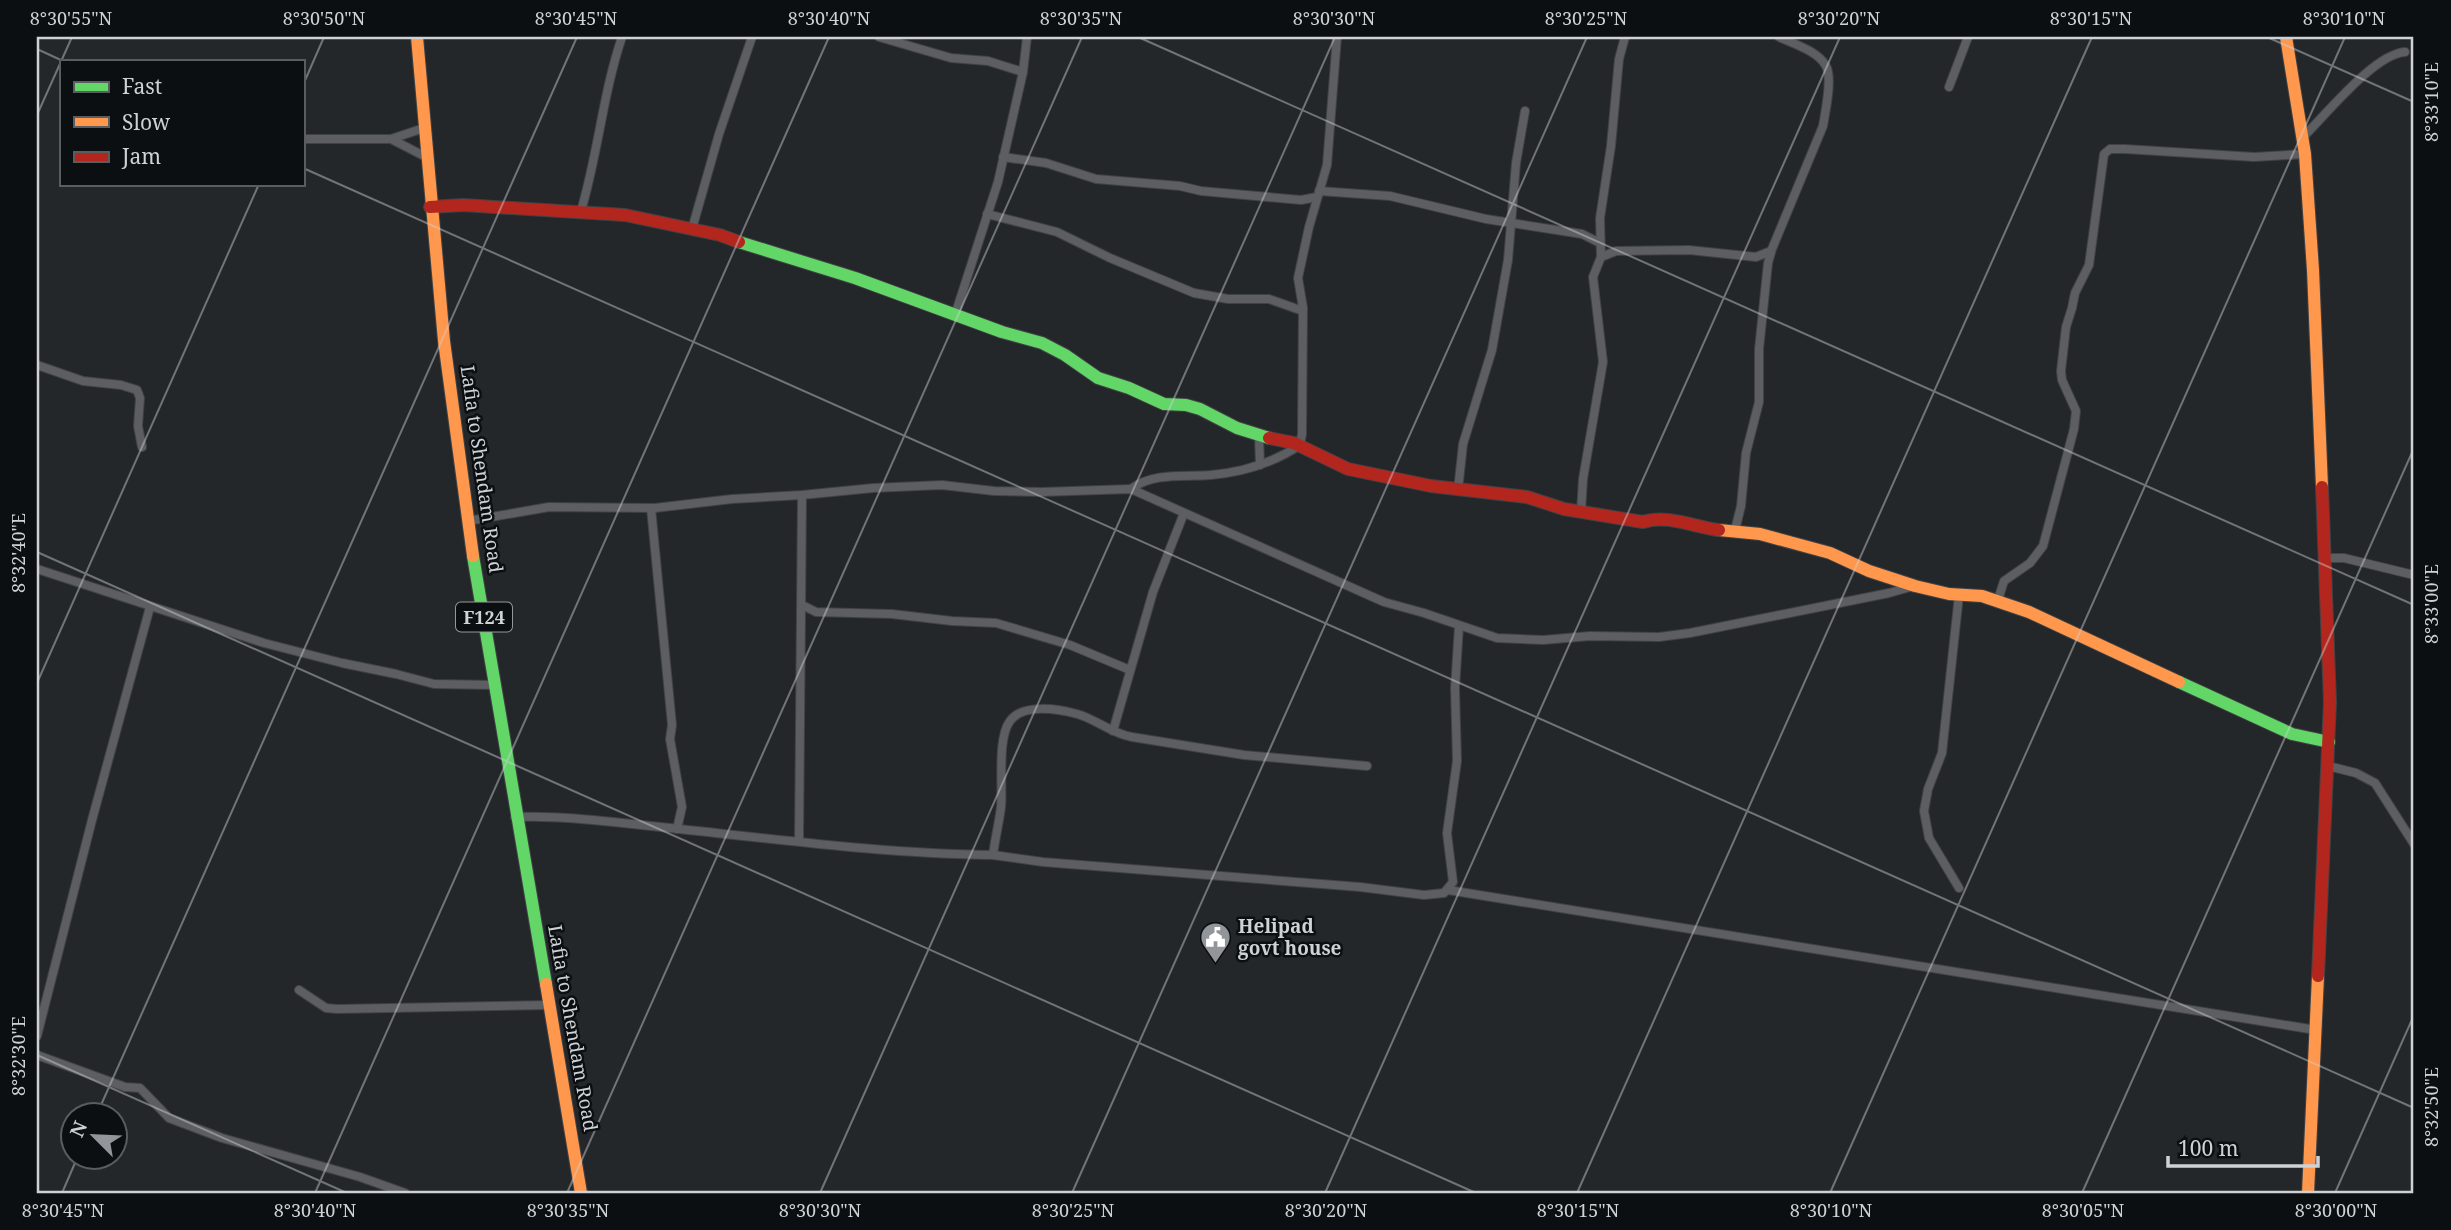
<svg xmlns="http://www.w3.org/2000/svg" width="2451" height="1230" font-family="'Noto Serif',serif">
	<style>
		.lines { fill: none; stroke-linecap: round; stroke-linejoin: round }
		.street-casing { stroke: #404245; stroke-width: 10 }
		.fast-casing { stroke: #404245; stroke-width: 14 }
		.slow-casing { stroke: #404245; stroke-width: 14 }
		.jam-casing { stroke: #404245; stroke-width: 14 }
		.street { stroke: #5c5e61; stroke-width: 8 }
		.fast { stroke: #63d668; stroke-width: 12 }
		.slow { stroke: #ff974d; stroke-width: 12 }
		.jam { stroke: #b3261e; stroke-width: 12 }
		.ticks { fill: none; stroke: #ced2d6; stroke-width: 2; stroke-opacity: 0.45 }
		.labels { text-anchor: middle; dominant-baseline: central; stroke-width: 5; stroke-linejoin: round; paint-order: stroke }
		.shield { fill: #0c0f12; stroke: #94989b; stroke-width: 2 }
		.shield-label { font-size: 18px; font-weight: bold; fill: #ced2d6 }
		.street-label { font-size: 19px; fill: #ced2d6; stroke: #0c0f12 }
		.poi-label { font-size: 19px; font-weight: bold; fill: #ced2d6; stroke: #0c0f12; text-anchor: start }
		.neatline { fill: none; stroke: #ced2d6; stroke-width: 2.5 }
		.ticks-label { font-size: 18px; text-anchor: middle; fill: #ced2d6 }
	</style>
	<rect width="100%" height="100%" fill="#24272a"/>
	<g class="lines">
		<defs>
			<g id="street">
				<polyline points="879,37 951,58 988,61 1023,72"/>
				<polyline points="1949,87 1968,37"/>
				<path d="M2302,138c24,-23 72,-84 103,-86"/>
				<polyline points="303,139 391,139 424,128"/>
				<polyline points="391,139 426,157"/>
				<polyline points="1003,157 1046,163 1096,179 1180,186 1201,191 1301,200 1317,197"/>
				<polyline points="1319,191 1390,196 1486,219 1582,234 1600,243"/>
				<path d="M581,211c17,-57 22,-118 41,-174"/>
				<polyline points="987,214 1057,232 1110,258 1194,293 1228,299 1269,299 1303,311"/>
				<polyline points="692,229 719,134 752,37"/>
				<polyline points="1601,257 1616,251 1689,250 1756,257 1771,251"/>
				<polyline points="955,315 998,182 1023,72 1027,37"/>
				<polyline points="37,365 83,381 121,385 137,390 140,398 138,426 142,447"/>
				<polyline points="1259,435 1260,465"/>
				<path d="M1131,489c22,-17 53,-12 80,-14 33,-3 62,-12 89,-30l2,-11 1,-126 -5,-30 11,-51 18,-62 10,-128"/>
				<polyline points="1458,490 1463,444 1492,350 1508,260 1516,163 1525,111"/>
				<polyline points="651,508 672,725 670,739 682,807 677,829"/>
				<polyline points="1581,512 1583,479 1603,362 1593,277 1601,257 1600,218 1611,146 1619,59 1625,37"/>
				<polyline points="468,521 549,507 655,508 732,499 802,495 873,488 942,485 994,491 1042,492 1131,489 1384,602 1424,613 1497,638 1543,640 1590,636 1659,637 1690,633 1889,593 1914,586"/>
				<path d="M1735,530l6,-24 5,-53 13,-51v-53l9,-86 4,-14 51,-123c2,-13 10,-48 3,-60 -8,-15 -32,-22 -47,-29"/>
				<polyline points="2323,558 2344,558 2414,575"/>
				<polyline points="37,569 264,643 342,663 396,674 434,684 495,685"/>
				<polyline points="1998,600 2004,581 2030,563 2043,546 2074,429 2076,411 2062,380 2061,371 2066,327 2072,308 2075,293 2089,265 2104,154 2110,149 2125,149 2254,157 2305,154"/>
				<polyline points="802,605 816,612 892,614 952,621 996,623 1070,645 1130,670"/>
				<polyline points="1113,731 1153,592 1184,513"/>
				<polyline points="2328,766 2356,773 2375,783 2414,844"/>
				<path d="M515,817c56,-2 109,7 164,12 104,11 209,25 314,26 2,-16 6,-32 8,-48 2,-22 -4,-69 9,-86 13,-18 48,-12 67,-7 19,5 35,20 55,23l112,18 123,11"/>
				<polyline points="799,841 802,495"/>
				<polyline points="993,855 1043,862 1360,887 1424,895 1444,893 1453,882 1447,833 1457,761 1455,688 1459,626"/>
				<polyline points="1959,888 1929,838 1924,811 1928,789 1942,753 1959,595"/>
				<polyline points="1448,890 2316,1030"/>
				<polyline points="299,990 326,1008 337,1009 549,1005"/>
				<polyline points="37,1036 92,820 150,607"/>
				<polyline points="37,1055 125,1087 140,1088 169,1118 222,1138 360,1177 405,1193"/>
			</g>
			<g id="fast">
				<polyline points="739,242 855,278 1002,332 1042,343 1065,355 1098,378 1129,388 1164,404 1186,405 1200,409 1237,428 1269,438"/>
				<polyline points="473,556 546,984"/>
				<polyline points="2179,682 2292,734 2329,742"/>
			</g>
			<g id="slow">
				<polyline points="417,37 444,341 473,556"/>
				<polyline points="2286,37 2305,154 2313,270 2322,487"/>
				<polyline points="1719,530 1760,534 1830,553 1869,571 1915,586 1949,594 1982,596 2029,612 2179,682"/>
				<polyline points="546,984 581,1193"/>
				<polyline points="2308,1193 2318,976"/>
			</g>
			<g id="jam">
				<polyline points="430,207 463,205 625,215 720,235 739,242"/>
				<path d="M1269,438l25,5 54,26 83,17 96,11 37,12 79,13c24,-8 51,5 76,8"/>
				<polyline points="2318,976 2330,702 2322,487"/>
			</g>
		</defs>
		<use href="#street" class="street-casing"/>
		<use href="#fast" class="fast-casing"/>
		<use href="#slow" class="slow-casing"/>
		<use href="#jam" class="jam-casing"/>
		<use href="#street" class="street"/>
		<use href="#fast" class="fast"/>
		<use href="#slow" class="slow"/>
		<use href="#jam" class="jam"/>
	</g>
	<path class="ticks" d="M1138,37l1276,568M2267,37l147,65M37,49l26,12M303,85l21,-48M37,115l35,-78M303,168l2111,940M37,552l1439,641M37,683l222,-499M37,1055l310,138M97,1114l480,-1077M62,1193l16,-37M315,1193l514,-1156M567,1193l515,-1156M820,1193l515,-1156M1072,1193l515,-1156M1325,1193l515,-1156M1577,1193l515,-1156M1830,1193l515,-1156M2082,1193l332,-745M2335,1193l79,-178"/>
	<defs>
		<symbol id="civic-pin" viewBox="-11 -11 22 30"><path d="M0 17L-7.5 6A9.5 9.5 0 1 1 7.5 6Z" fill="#92969a" stroke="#0c0f12"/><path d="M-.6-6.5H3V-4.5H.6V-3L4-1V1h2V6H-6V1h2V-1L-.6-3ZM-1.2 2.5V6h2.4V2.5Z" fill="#fff"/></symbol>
	</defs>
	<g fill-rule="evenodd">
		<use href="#civic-pin" x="1198" y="920" width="35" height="47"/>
	</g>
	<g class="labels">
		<rect class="shield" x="456" y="602.5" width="56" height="29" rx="5"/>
		<g class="shield-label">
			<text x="484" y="617">F124</text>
		</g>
		<g class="street-label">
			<text transform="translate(482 469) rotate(82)">Lafia to Shendam Road</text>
			<text transform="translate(573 1028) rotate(80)">Lafia to Shendam Road</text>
		</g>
		<g class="poi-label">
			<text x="1238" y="926">Helipad<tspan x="1238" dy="22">govt house</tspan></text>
		</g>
	</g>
	<rect width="2451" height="1230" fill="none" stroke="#0c0f12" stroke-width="77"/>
	<rect x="60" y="60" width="245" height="126" fill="#0c0f12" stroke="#5a5d60" stroke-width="2"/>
	<rect x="74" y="82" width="35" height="10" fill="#63d668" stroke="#5a5d60" stroke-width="2"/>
	<text x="122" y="94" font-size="21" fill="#ced2d6">Fast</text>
	<rect x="74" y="117" width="35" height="10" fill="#ff974d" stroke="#5a5d60" stroke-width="2"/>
	<text x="122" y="130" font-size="21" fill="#ced2d6">Slow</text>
	<rect x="74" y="152" width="35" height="10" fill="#b3261e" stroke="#5a5d60" stroke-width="2"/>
	<text x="122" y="164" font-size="21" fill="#ced2d6">Jam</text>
	<g transform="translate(94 1136) rotate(294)"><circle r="33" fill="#0c0f12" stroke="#5a5d60" stroke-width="2"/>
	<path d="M0-5L12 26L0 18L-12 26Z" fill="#92969a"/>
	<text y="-10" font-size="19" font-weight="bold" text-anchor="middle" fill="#ced2d6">N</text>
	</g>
	<path d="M2168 1156v10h150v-10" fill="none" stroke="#ced2d6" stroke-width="3.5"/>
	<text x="2178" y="1156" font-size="21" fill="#ced2d6" stroke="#0c0f12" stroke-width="5" paint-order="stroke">100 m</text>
	<rect x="38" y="38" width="2374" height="1154" class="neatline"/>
	<g class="ticks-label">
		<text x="71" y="25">8°30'55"N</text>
		<text x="324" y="25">8°30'50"N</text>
		<text x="576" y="25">8°30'45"N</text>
		<text x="829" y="25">8°30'40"N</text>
		<text x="1081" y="25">8°30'35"N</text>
		<text x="1334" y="25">8°30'30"N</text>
		<text x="1586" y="25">8°30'25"N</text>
		<text x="1839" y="25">8°30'20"N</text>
		<text x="2091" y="25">8°30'15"N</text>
		<text x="2344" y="25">8°30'10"N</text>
		<text transform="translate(2432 102) rotate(-90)" y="6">8°33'10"E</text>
		<text transform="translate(19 553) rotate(-90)" y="6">8°32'40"E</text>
		<text transform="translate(2432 604) rotate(-90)" y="6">8°33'00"E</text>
		<text transform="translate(19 1056) rotate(-90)" y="6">8°32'30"E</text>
		<text transform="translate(2432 1107) rotate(-90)" y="6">8°32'50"E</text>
		<text x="63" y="1217">8°30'45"N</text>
		<text x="315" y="1217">8°30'40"N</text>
		<text x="568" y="1217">8°30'35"N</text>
		<text x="820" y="1217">8°30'30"N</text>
		<text x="1073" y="1217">8°30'25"N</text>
		<text x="1326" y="1217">8°30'20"N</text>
		<text x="1578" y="1217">8°30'15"N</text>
		<text x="1831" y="1217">8°30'10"N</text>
		<text x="2083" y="1217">8°30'05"N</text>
		<text x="2336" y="1217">8°30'00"N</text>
	</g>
</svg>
